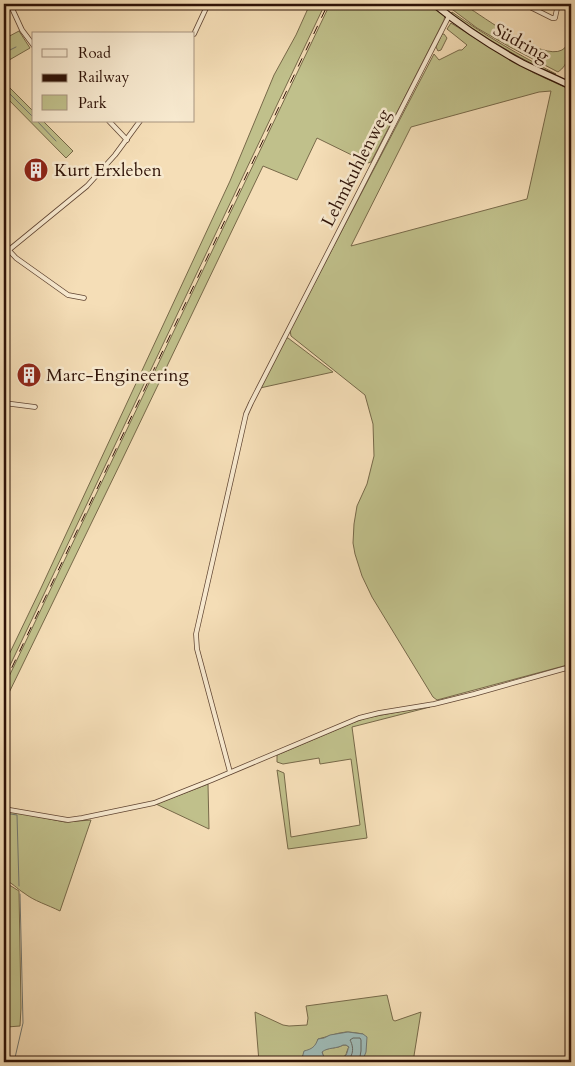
<svg xmlns="http://www.w3.org/2000/svg" width="575" height="1066" font-family="Cardo,serif">
	<style>
		.green { fill: #c0c08b; stroke: #776949; fill-rule: evenodd }
		.water { fill: #9fbbb7; stroke: #727771; fill-rule: evenodd }
		.lines { fill: none; stroke-linecap: round; stroke-linejoin: round }
		.shore { stroke: #66665f; stroke-width: 1 }
		.stream { stroke: #727771; stroke-width: 1 }
		.street-casing { stroke: #604533; stroke-width: 5.5 }
		.secondary-casing { stroke: #2e1207; stroke-width: 8 }
		.street { stroke: #f8ead0; stroke-width: 4 }
		.secondary { stroke: #f8ead0; stroke-width: 5.5 }
		.rail { stroke: #2e1207; stroke-width: 1; stroke-dasharray: 9 9; stroke-linecap: butt }
		.labels { text-anchor: middle; dominant-baseline: central; stroke-width: 5; stroke-linejoin: round; paint-order: stroke }
		.street-label { font-size: 18px; fill: #2e1207; stroke: #f8ead0 }
		.poi-label { font-size: 18px; fill: #2e1207; stroke: #f8ead0; text-anchor: start }
	</style>
	<rect width="100%" height="100%" fill="#f5deb7"/>
	<filter id="stains"><feTurbulence type="fractalNoise" baseFrequency=".004" numOctaves="4"/><feColorMatrix values="0 0 0 0 .2 0 0 0 0 .09 0 0 0 0 .02 0 0 0 .5 -.17"/></filter>
	<radialGradient id="worn" r=".72"><stop offset=".6" stop-color="#630" stop-opacity="0"/><stop offset="1" stop-color="#630" stop-opacity=".3"/></radialGradient>
	<g class="green">
		<polygon points="310,4 325,4 4,678 4,665 41,588 230,181 274,75 296,35"/>
		<polygon points="330,4 431,4 445,15 444,20 393,120 389,123 390,125 371,162 368,163 317,138 297,180 263,166 122,460 4,703 4,687"/>
		<path d="M445,4h22l-1,2c18,11 76,55 96,44 4,-2 7,-8 9,-12 0,12 -2,27 -13,34l-50,-26 -31,-18z"/>
		<path d="M452,12c34,24 67,43 104,62 -8,-2 -17,-7 -25,-11 -28,-14 -54,-31 -80,-49z"/>
		<path d="M451,23l48,30 35,20 37,17v574l-134,36 -4,-3 -61,-100 -10,-21 -7,-22 -2,-11 1,-19 3,-18 10,-22 7,-28 -1,-32 -8,-29 -74,-59 -1,-6 144,-276 5,6 20,-10h3l5,-5 -20,-16zM551,91l-24,108 -176,47 60,-119 128,-35z"/>
		<polygon points="19,31 30,48 4,63 4,39"/>
		<polygon points="442,34 444,34 447,38 441,50 438,51 436,47"/>
		<polygon points="4,82 34,112 34,121 43,121 73,151 66,158 4,95"/>
		<polygon points="286,338 288,338 333,372 260,388 284,340"/>
		<polygon points="424,707 430,707 352,727 367,838 288,849 277,770 284,773 291,837 360,825 351,759 320,764 319,758 283,764 277,762 277,755 352,723 366,718"/>
		<polygon points="208,784 209,829 156,804"/>
		<path d="M4,810l61,12 26,-2 -31,91c-12,-6 -26,-10 -36,-18 -7,-4 -12,-11 -20,-13z"/>
		<polygon points="4,884 11,886 19,891 21,1008 20,1026 7,1027 4,949"/>
		<path d="M387,995l6,25 2,1 26,-9 -8,50h-51l2,-2 -1,-26c-6,-1 -12,-2 -17,-2 -10,1 -19,5 -28,7l-2,7 -14,10 -1,6h-42l-4,-50 28,13 6,1 18,-1 1,-7 -2,-12z"/>
		<path d="M343,1045h3l3,2c-1,1 -3,7 -3,8 -4,4 -15,5 -20,4l-3,-4 -1,-4c6,-4 15,-2 21,-6z"/>
	</g>
	<path class="water" d="M348,1032l15,2 4,3 -1,15 -4,10h-61l3,-11c8,-2 11,-4 14,-12l6,-1 6,-3zM343,1045h3l3,2c-1,1 -2,7 -3,8 -4,4 -15,5 -20,4l-3,-4 -1,-3c6,-5 15,-3 21,-7z"/>
	<g class="lines">
		<path class="shore" d="M342,1062c11,-2 13,-13 8,-22l3,-2h7l1,2v11l-2,11"/>
		<g class="stream">
			<polyline points="4,53 16,47"/>
			<polyline points="4,88 34,118"/>
			<polyline points="37,121 56,141"/>
			<polyline points="4,813 17,815 19,886"/>
			<polyline points="14,1062 23,1023 20,894"/>
		</g>
		<defs>
			<g id="street">
				<polyline points="10,4 22,30 34,46"/>
				<polyline points="524,4 552,18 555,18 558,4"/>
				<polyline points="194,34 208,4"/>
				<polyline points="566,83 571,70"/>
				<polyline points="109,121 127,140"/>
				<polyline points="4,245 16,258 68,295 84,298"/>
				<polyline points="4,254 87,186 115,155 140,121"/>
				<polyline points="4,403 35,407"/>
				<polyline points="230,772 197,649 196,634 246,414 251,403 449,16"/>
				<polyline points="4,809 68,820 82,818 154,803 212,780 359,718 379,713 434,704 474,694 563,669 571,667"/>
			</g>
			<path id="secondary" d="M434,4c27,22 57,42 88,59 16,8 33,15 49,23"/>
		</defs>
		<use href="#street" class="street-casing"/>
		<use href="#secondary" class="secondary-casing"/>
		<use href="#street" class="street"/>
		<use href="#secondary" class="secondary"/>
		<polyline class="rail" points="4,684 328,4"/>
	</g>
	<defs>
		<symbol id="building-disc" viewBox="-11 -11 22 22"><circle r="9.5" fill="#8f2418" stroke="#f8ead0"/><path d="M-4-6H4V6H1V3H-1V6H-4ZM-2.5-4.3h1.7v1.8h-1.7ZM.8-4.3h1.7v1.8H.8ZM-2.5-1h1.7V.8h-1.7ZM.8-1h1.7V.8H.8Z" fill="#fff"/></symbol>
	</defs>
	<g fill-rule="evenodd">
		<use href="#building-disc" x="22" y="156" width="28" height="28"/>
		<use href="#building-disc" x="15" y="361" width="28" height="28"/>
	</g>
	<g class="labels">
		<g class="street-label">
			<text transform="translate(521 43) rotate(29)">Südring</text>
			<text transform="translate(356 168) rotate(-63)">Lehmkuhlenweg</text>
		</g>
		<g class="poi-label">
			<text x="54" y="170">Kurt Erxleben</text>
			<text x="46" y="375">Marc-Engineering</text>
		</g>
	</g>
	<rect width="575" height="1066" fill="none" stroke="#f5deb7" stroke-width="20"/>
	<rect x="5" y="5" width="565" height="1056" fill="none" stroke="#2e1207" stroke-width="2.5"/>
	<rect x="10" y="10" width="555" height="1046" fill="none" stroke="#2e1207"/>
	<rect x="32" y="32" width="162" height="90" fill="#f8ead0" stroke="#a79480"/>
	<rect x="42" y="49" width="25" height="8" fill="#f8ead0" stroke="#a79480"/>
	<text x="78" y="58" font-size="15" fill="#2e1207">Road</text>
	<rect x="42" y="74" width="25" height="8" fill="#2e1207" stroke="#a79480"/>
	<text x="78" y="82" font-size="15" fill="#2e1207">Railway</text>
	<rect x="42" y="95" width="25" height="15" fill="#c0c08b" stroke="#a79480"/>
	<text x="78" y="108" font-size="15" fill="#2e1207">Park</text>
	<rect width="100%" height="100%" filter="url(#stains)"/>
	<rect width="100%" height="100%" fill="url(#worn)"/>
</svg>
